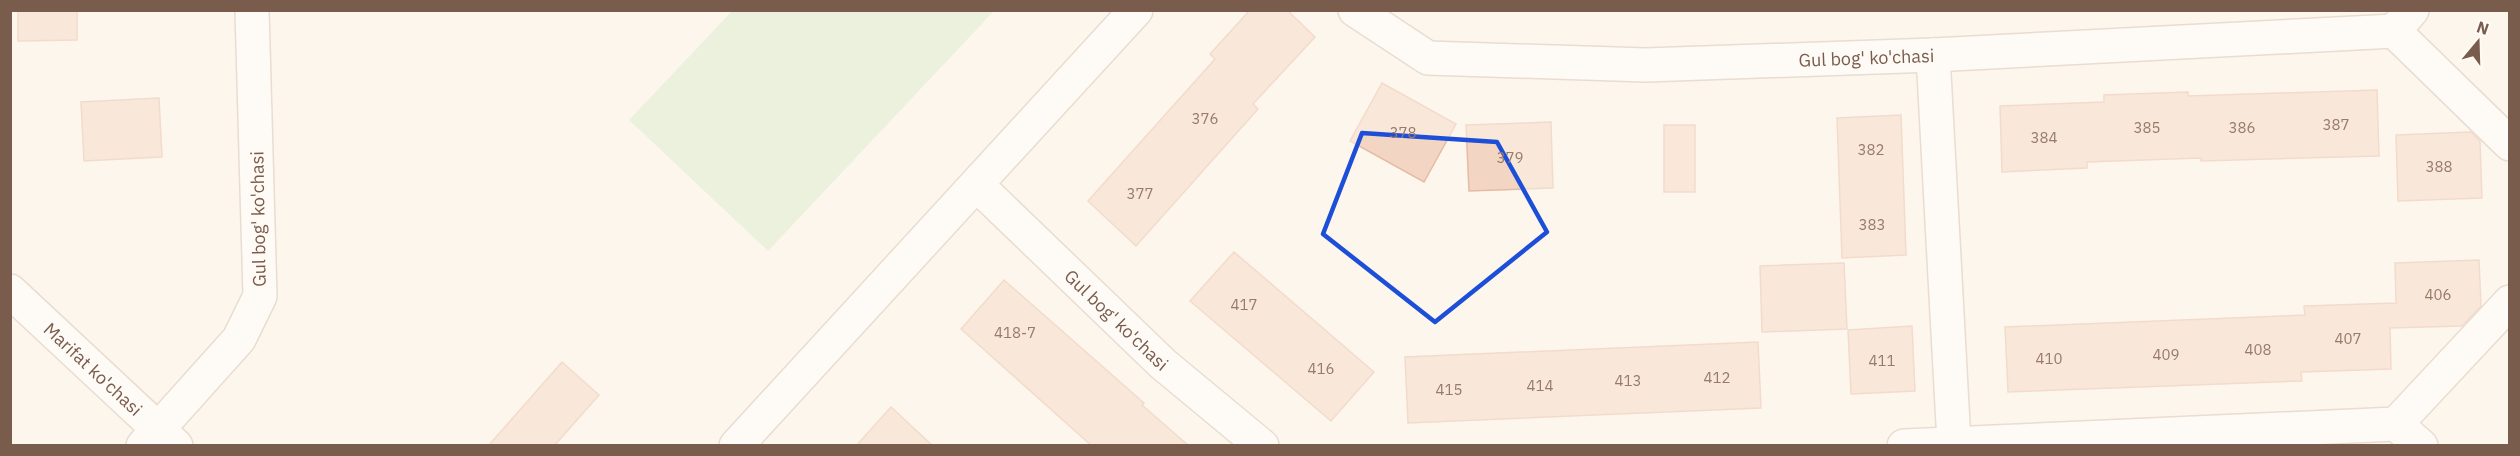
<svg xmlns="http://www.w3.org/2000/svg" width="2520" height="456" font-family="'IBM Plex Sans',sans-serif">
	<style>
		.green { fill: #d8ecc9 }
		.building { fill: #f3d5c3; stroke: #e6bba3; stroke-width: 1.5 }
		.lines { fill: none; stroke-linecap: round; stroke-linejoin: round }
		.minor-casing { stroke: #d1beb0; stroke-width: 36 }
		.minor { stroke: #fff; stroke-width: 33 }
		.marked { fill: none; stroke: #1d4ed8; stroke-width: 4.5; stroke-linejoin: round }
		.labels { text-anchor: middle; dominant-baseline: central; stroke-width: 4.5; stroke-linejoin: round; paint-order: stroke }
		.number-label { font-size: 15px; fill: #987a6a }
		.street-label { font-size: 18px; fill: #7a5c4d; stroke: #fffaf3 }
	</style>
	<rect width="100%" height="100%" fill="#fdf6ec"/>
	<polygon class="green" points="732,11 732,10 994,11 768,251 629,120"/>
	<g class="building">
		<polygon points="18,10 77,10 77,40 18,41"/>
		<polygon points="1250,10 1287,10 1315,37 1253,104 1258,109 1136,246 1088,201 1215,59 1210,54"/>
		<polygon points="1382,83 1456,124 1424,182 1350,141"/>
		<polygon points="2377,90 2379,156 2201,161 2201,158 2087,162 2087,168 2002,172 2000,106 2104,102 2104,95 2188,92 2188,96"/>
		<polygon points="159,98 162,157 84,161 81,102"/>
		<polygon points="1901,115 1906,255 1842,258 1837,118"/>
		<polygon points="1551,122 1553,188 1469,191 1466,125"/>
		<rect x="1664" y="125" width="31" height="67"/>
		<polygon points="2471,132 2480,141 2482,198 2398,201 2396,135"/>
		<polygon points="1234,252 1374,372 1331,421 1190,301"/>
		<polygon points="2479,260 2481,306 2462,326 2390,328 2391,369 2301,372 2302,381 2008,392 2005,327 2305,315 2304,306 2396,303 2395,263"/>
		<polygon points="1844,263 1847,329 1762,332 1760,266"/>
		<polygon points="1004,280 1144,403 1142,405 1189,446 1092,446 961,329"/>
		<polygon points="1912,326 1915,391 1851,394 1848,330"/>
		<polygon points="1758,342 1761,408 1408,423 1405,357"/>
		<polygon points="562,362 599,395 554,446 488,446"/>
		<polygon points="891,407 933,446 856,446"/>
	</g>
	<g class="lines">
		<defs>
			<g id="minor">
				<path id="s1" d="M1355,10l73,48 218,7 287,-10 461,-24"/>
				<polyline points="2394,31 2510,144"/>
				<polyline points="2394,31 2412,10"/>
				<polyline points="1933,55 1954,443"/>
				<path id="s2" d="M977,185l186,179 99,82"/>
				<path id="s3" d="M10,291l166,155"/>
				<polyline points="2396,424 2510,302"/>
				<polyline points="2396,424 2421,446"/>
				<polyline points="143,446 239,339 260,296 252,10"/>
				<polyline points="736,446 1136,10"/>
				<polyline points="1904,446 2396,424"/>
			</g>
		</defs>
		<use href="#minor" class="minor-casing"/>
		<use href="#minor" class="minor"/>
	</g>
	<path d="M0 0H2520V456H0ZM1362,133l135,9 50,90 -112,90 -112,-88z" fill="#fdf6ec" fill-opacity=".55" fill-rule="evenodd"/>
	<path class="marked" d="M1362,133l135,9 50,90 -112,90 -112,-88z"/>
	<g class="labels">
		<g class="number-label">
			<text x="1205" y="118">376</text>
			<text x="2336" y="124">387</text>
			<text x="2147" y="127">385</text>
			<text x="2242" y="127">386</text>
			<text x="1403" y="132">378</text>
			<text x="2044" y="137">384</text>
			<text x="1871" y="149">382</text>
			<text x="1510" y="157">379</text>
			<text x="2439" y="166">388</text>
			<text x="1140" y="193">377</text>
			<text x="1872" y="224">383</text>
			<text x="2438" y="294">406</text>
			<text x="1244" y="304">417</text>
			<text x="1015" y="332">418-7</text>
			<text x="2348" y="338">407</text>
			<text x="2258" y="349">408</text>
			<text x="2166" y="354">409</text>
			<text x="2049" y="358">410</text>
			<text x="1882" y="360">411</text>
			<text x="1321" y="368">416</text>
			<text x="1717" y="377">412</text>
			<text x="1628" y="380">413</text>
			<text x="1540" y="385">414</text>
			<text x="1449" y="389">415</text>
		</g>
		<g class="street-label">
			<text stroke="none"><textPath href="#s1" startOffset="526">Gul bog' ko'chasi</textPath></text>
			<text transform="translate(258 219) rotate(-91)">Gul bog' ko'chasi</text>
			<text stroke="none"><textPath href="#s2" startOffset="194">Gul bog' ko'chasi</textPath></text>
			<text stroke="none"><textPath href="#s3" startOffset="114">Marifat ko'chasi</textPath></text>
		</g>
	</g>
	<rect width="2520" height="456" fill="none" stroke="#7a5c4d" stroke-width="24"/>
	<g transform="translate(2478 42) rotate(19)" stroke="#fffaf3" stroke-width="4.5" paint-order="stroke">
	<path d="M0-4.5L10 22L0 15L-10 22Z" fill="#7a5c4d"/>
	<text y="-9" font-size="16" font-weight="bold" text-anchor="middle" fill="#7a5c4d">N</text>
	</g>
</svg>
